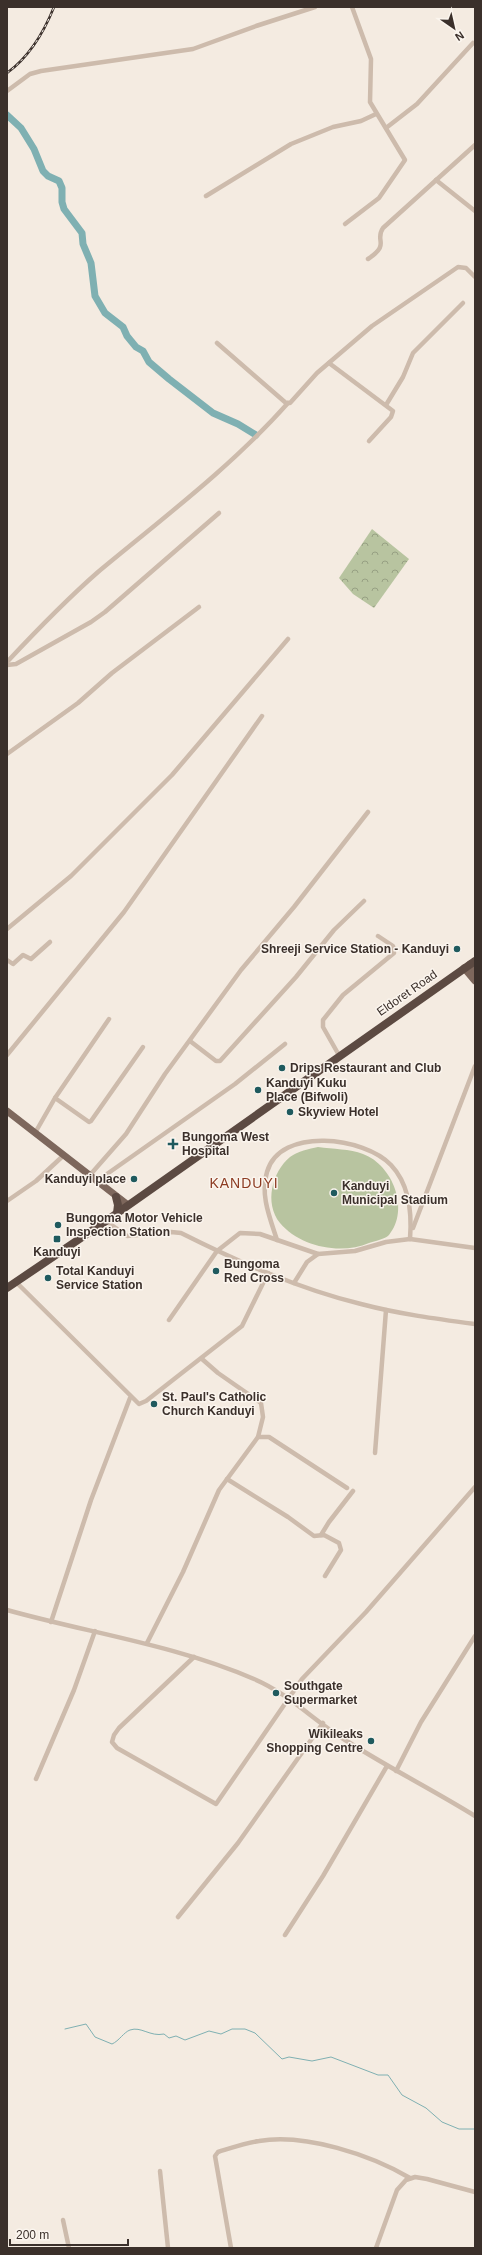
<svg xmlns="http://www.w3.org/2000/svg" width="482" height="2255" font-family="Arial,sans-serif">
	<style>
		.forest { fill: url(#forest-crowns) }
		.pitch { fill: #b8c4a0 }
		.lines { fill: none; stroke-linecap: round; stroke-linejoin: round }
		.stream { stroke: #7fb0b2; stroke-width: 1 }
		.river { stroke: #7fb0b2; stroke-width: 7 }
		.street { stroke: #cdbbac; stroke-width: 4.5 }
		.primary { stroke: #7d675c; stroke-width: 7 }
		.highway { stroke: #5c4a42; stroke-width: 8 }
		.rail-casing { stroke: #3b302b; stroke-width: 2.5 }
		.rail { stroke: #fbf5ee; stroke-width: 1; stroke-dasharray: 3; stroke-linecap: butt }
		.poi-dot { fill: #1f5a5e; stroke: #fbf5ee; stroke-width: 1.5 }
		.labels { text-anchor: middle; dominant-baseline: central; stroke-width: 3; stroke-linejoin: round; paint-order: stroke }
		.poi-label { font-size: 12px; font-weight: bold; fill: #3b302b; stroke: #fbf5ee; text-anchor: start }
		.street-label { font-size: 12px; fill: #3b302b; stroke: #fbf5ee }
		.quarter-label { font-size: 14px; letter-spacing: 1px; fill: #8c3b22; stroke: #fbf5ee }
	</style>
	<defs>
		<pattern id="forest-crowns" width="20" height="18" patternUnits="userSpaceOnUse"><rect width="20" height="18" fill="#b8c4a0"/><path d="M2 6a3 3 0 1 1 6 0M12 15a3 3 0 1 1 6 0" fill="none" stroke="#97a083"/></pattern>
	</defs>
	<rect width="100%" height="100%" fill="#f4ebe1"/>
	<polygon class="forest" points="372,529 409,559 374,608 353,594 339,578"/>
	<path class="pitch" d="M318,1147c15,2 32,2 45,7 30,11 47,56 26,81 -4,4 -14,6 -20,8 -28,12 -69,4 -89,-20 -16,-20 -8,-51 10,-66 8,-6 19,-8 28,-10z"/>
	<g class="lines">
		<path class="stream" d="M65,2029l21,-5 9,13 17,7c7,-3 12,-12 18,-14 11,-4 20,7 34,4l5,4 7,-2 9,4 24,-9 12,3 11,-5h13l10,4 27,26 7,-2 23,4 19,-4 47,18h10l14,20 24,13 16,14 17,7h16"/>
		<polyline class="river" points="7,115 21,128 34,149 43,171 48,176 59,181 62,188 62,202 64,209 82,233 83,244 91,263 95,296 105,313 123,327 127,336 136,347 143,351 149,362 169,379 213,413 238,424 256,435"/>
		<g class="street">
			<polyline points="7,91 30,74 41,71 193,49 256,26 315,7"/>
			<polyline points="386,128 417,104 473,43"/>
			<polyline points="436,180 475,211"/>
			<polyline points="206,196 291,144 333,127 361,121 376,114"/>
			<polyline points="345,224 379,198 405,160 370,102 371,59 352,7"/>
			<path d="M368,259c23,-15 6,-18 15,-31l92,-83"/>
			<polyline points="217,343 286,403 290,403 317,373 372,326 458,267 466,268 475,277"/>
			<polyline points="329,363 393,411 391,417 369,441"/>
			<polyline points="386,405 403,377 413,353 463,303"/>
			<path d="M7,662c29,-31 59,-62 91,-90 65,-54 133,-105 190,-169"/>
			<polyline points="7,665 16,664 91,622 105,612 219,513"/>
			<polyline points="7,754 78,703 112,673 199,607"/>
			<polyline points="7,929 71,876 172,775 288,639"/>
			<polyline points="7,960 13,964 23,955 31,959 50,942"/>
			<polyline points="190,1041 216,1061 220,1061 296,977 334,930 364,901"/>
			<polyline points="7,1055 124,912 262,716"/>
			<polyline points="340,1057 323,1027 323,1020 343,995 394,953 393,946 378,936"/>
			<polyline points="55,1098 89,1122 91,1121 143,1047"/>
			<polyline points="35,1133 55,1098 109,1019"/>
			<polyline points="90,1175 126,1134 165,1074 241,970 294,907 368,812"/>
			<polyline points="97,1181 235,1084 285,1044"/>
			<polyline points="7,1201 36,1181 64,1155"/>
			<path d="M106,1221l21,15 44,-4 10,1c58,29 118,56 180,71 38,10 76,15 114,20"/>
			<polyline points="413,1228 475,1066"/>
			<path d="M277,1240c-7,-22 -17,-45 -10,-68 13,-46 98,-35 124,-7 18,19 21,49 19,74"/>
			<polyline points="16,1282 139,1404 146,1401 242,1326 268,1273"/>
			<polyline points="294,1283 307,1262 318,1254 355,1251 386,1242 410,1239 475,1248"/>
			<polyline points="169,1320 217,1251 240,1233 260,1234 318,1254"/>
			<polyline points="202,1359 218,1373 261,1403 263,1417 258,1437"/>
			<polyline points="375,1453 386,1310"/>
			<polyline points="227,1479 288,1517 314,1536 324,1535 339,1543 341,1550 325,1576"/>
			<polyline points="321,1535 329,1522 353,1491"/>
			<path d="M7,1610c82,23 168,35 247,69 33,14 56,38 85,57 44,29 91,52 136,80"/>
			<polyline points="51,1622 91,1500 130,1398"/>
			<polyline points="147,1643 183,1572 219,1490 258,1437 269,1437 347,1488"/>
			<polyline points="194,1657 119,1728 114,1735 112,1742 117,1748 216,1804 302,1679 366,1612 475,1487"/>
			<polyline points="396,1771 421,1722 475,1636"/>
			<polyline points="36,1779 74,1690 95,1631"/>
			<polyline points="178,1917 238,1843 323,1723"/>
			<polyline points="285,1935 323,1876 387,1766"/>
			<polyline points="160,2171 168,2248"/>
			<polyline points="63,2220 69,2248"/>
			<path d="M231,2248l-16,-92 3,-4c13,-4 27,-9 41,-11 46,-8 112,14 151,37"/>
			<polyline points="376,2248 397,2190 406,2180 415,2177 427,2179 475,2192"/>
		</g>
		<g class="primary">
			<polyline points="470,964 475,972"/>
			<polyline points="464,968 475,981"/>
			<polyline points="7,1111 128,1205"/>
		</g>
		<g class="highway">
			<polyline points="116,1197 118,1205 117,1213"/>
			<polyline points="7,1288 106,1221 475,961"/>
		</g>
		<defs>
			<path id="rail" d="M7,73c22,-16 37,-41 47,-66"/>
		</defs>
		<use href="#rail" class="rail-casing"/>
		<use href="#rail" class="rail"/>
	</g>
	<g class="poi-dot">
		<circle cx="457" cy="949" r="4"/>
		<circle cx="282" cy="1068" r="4"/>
		<circle cx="258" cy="1090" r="4"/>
		<circle cx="290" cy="1112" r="4"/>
		<path d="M171 1138h4v4h4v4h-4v4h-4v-4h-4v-4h4z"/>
		<circle cx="134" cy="1179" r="4"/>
		<circle cx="334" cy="1193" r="4"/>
		<circle cx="58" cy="1225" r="4"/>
		<rect x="53" y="1235" width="8" height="8" rx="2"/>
		<circle cx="216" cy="1271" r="4"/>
		<circle cx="48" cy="1278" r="4"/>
		<circle cx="154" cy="1404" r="4"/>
		<circle cx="276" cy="1693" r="4"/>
		<circle cx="371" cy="1741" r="4"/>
	</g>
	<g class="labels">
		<g class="poi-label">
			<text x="449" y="949" text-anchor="end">Shreeji Service Station - Kanduyi</text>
			<text x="290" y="1068">Drips Restaurant and Club</text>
			<text x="266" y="1083">Kanduyi Kuku<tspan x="266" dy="14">Place (Bifwoli)</tspan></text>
			<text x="298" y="1112">Skyview Hotel</text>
			<text x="182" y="1137">Bungoma West<tspan x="182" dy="14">Hospital</tspan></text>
			<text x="126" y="1179" text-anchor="end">Kanduyi place</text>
			<text x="342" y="1186">Kanduyi<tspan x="342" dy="14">Municipal Stadium</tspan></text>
			<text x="66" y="1218">Bungoma Motor Vehicle<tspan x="66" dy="14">Inspection Station</tspan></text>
			<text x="57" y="1252" text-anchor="middle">Kanduyi</text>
			<text x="224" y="1264">Bungoma<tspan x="224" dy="14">Red Cross</tspan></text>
			<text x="56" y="1271">Total Kanduyi<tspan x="56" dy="14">Service Station</tspan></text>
			<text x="162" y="1397">St. Paul's Catholic<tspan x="162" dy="14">Church Kanduyi</tspan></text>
			<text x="284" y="1686">Southgate<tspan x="284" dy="14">Supermarket</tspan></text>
			<text x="363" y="1734" text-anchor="end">Wikileaks<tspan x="363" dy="14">Shopping Centre</tspan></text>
		</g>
		<g class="street-label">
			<text transform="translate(407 993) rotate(-35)">Eldoret Road</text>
		</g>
		<g class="quarter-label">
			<text x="244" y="1183">KANDUYI</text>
		</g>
	</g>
	<rect width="482" height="2255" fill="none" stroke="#3b302b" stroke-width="16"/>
	<g transform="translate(454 28) rotate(146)" stroke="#fbf5ee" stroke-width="3" paint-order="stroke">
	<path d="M0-3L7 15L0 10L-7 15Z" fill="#3b302b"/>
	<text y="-6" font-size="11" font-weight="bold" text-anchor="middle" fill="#3b302b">N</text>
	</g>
	<path d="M10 2239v6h118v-6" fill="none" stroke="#3b302b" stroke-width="2"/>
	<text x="16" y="2239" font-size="12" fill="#3b302b" stroke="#fbf5ee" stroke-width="3" paint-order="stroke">200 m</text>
</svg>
